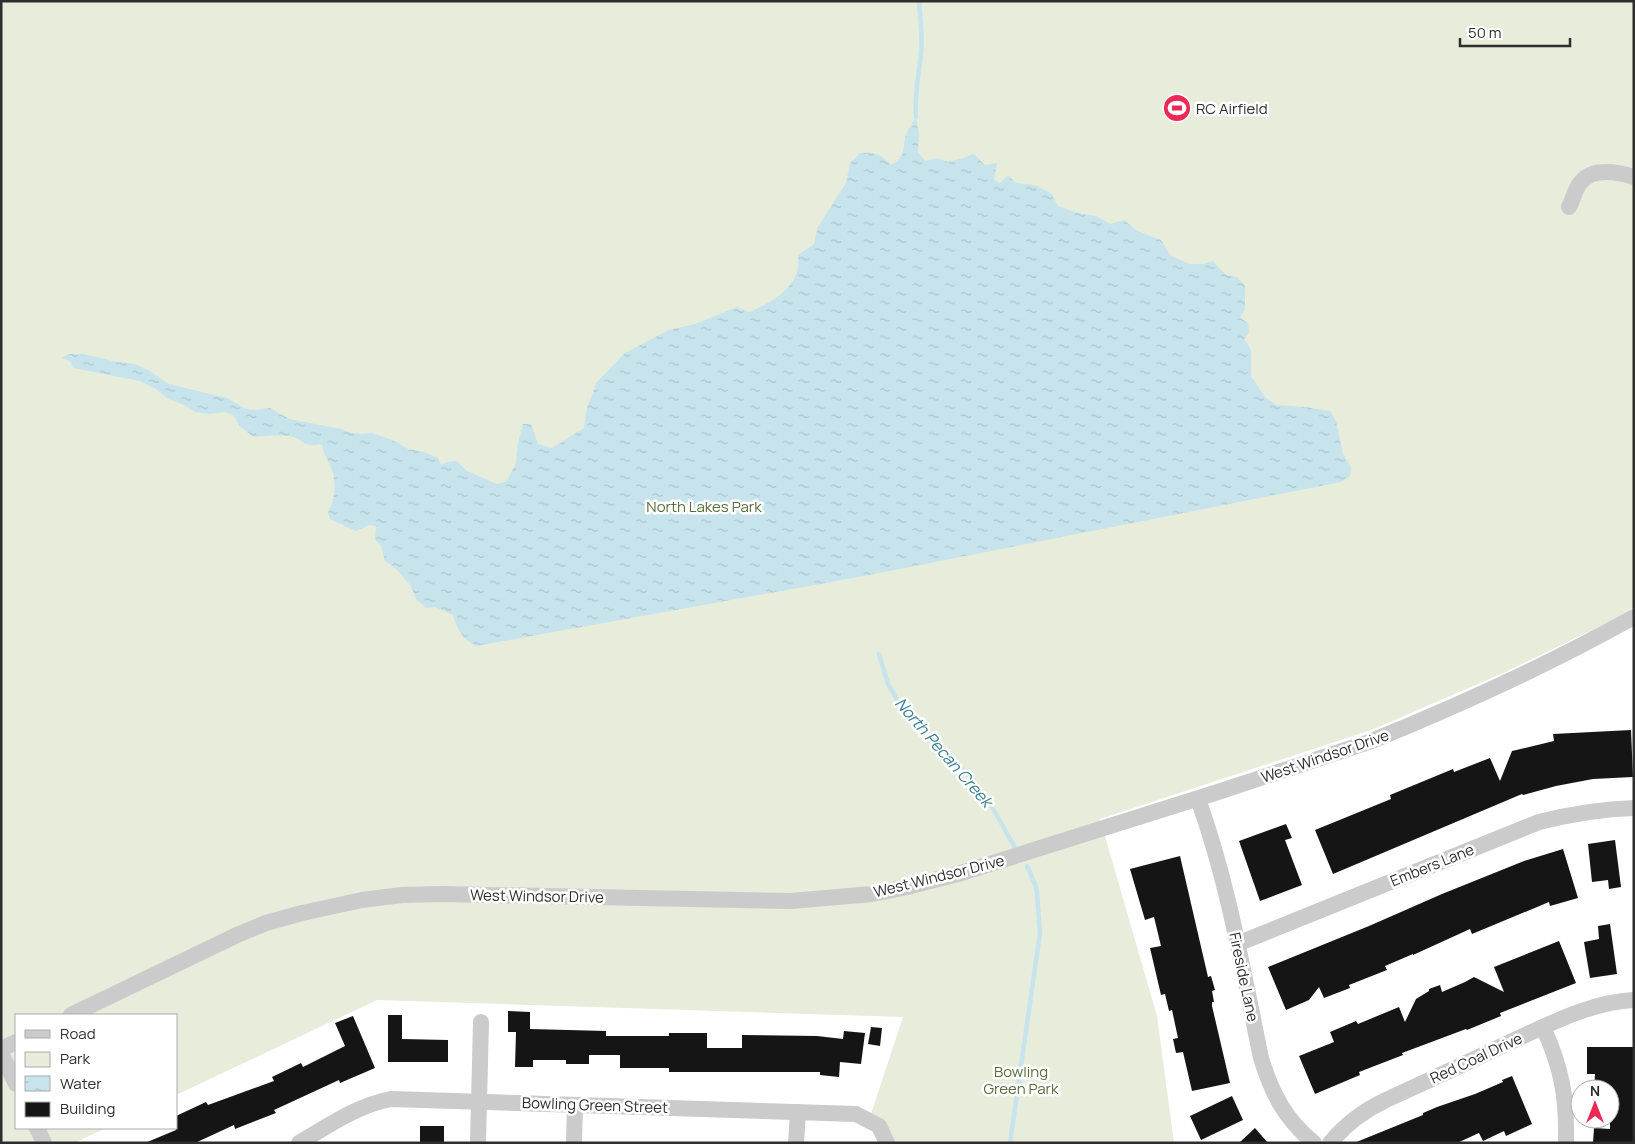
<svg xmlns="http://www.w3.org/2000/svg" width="1635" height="1144" font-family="Manrope,sans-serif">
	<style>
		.park { fill: #e7ecdb }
		.water { fill: url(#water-ripples) }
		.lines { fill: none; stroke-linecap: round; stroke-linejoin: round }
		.stream { stroke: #c7e4ed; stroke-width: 4.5 }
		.building { fill: #151515 }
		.minor { stroke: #cbcbcb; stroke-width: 16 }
		.labels { text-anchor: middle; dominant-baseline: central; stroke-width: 5; stroke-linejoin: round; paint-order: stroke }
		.poi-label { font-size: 15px; fill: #2e2e2e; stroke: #fff; text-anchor: start }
		.park-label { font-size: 15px; fill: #596c3a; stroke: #fff }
		.street-label { font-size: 15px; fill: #2e2e2e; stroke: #fff }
		.water-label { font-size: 16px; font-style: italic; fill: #397f94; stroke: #fff }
	</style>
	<defs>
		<pattern id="water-ripples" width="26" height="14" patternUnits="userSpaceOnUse" patternTransform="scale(1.25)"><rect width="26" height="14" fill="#c7e4ed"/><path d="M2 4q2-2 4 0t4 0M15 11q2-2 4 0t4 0" fill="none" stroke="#abc4cc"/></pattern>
	</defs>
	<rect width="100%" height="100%" fill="#fff"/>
	<polygon class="park" points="1,1 1634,1 1634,607 1609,622 1503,673 1374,729 1100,819 1157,1016 1174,1143 886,1143 869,1120 903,1017 377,1000 176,1095 176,1015 16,1015 16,1128 106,1128 74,1143 1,1143"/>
	<path class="water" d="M916,117l3,18 -1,17 7,9 12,-3 11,4 12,-3 14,-5 11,11 12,-2 -3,17 6,3 8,-8 8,8 19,2 17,9 6,12 20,7 18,3 14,8 14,-4 13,11 24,9 10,16 19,8h14l9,-3 13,14 11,2 8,9v23l-5,9 8,5 1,10 -5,6 7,11v26l14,21 11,8 29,2 25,4 6,10 7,33 8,13 -1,9 -9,6 -477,94 -388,70c-14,-7 -19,-17 -23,-31l-18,-8 -9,1 -10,-9 -5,-13 -15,-17 -11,-8 -4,-15 -6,-7 1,-13 -7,-1 -13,6 -26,-12 -2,-6c9,-19 9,-35 -1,-54 -3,-6 -4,-8 -5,-15 -18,5 -21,-7 -33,-8 -12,-1 -24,0 -36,1l-13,-11 -7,-11 -8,-3 -15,2 -15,-2 -13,-8 -14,-5 -12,-10 -16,-8 -67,-13 -3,-7 -9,-3 9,-4h14l33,8 18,2 13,6 21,14 58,14 19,11 10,1 14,-2 19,11 52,10 10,4 11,1 10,-1 20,7 16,9 16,3 14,6 3,7 5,-3 11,-1 10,10 30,13 10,-3 9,-18 2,-20 5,-19h8l7,20 14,4 32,-20 3,-21 10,-25 28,-29 44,-23 26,-6 42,-17 12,5c17,-7 40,-19 47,-37 3,-5 2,-14 2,-20l16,-11 4,-17 28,-44 4,-20 10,-10c16,-1 20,1 31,12 16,-9 11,-16 15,-30 2,-6 7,-13 10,-18z"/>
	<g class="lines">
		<g class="stream">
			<path d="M916,117c-2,-22 3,-42 5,-64 2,-17 -1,-35 -2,-52"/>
			<polyline points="879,654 888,684 900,705 973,780 994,810 1015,848"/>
			<polyline points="1010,1143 1040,933 1037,893 1035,884 1027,866"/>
		</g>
	</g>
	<g class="building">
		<polygon points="1631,730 1633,777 1593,779 1556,786 1523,795 1522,794 1333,874 1315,830 1391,799 1390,795 1453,769 1454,772 1490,758 1500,781 1512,751 1554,741 1553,734"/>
		<polygon points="1286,824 1292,838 1285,840 1302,885 1260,901 1239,841"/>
		<polygon points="1615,840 1621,887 1609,889 1608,880 1592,882 1588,844"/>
		<polygon points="1563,849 1578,898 1550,906 1549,902 1472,934 1470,929 1413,955 1413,954 1385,966 1387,970 1349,985 1350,988 1324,998 1319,987 1309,1000 1286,1010 1268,967 1369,926 1442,894 1524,861"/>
		<polygon points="1180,856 1208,977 1211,976 1215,990 1212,991 1214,1002 1212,1002 1212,1006 1230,1083 1192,1091 1183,1052 1176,1053 1173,1039 1178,1038 1172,1010 1169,1011 1165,994 1161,995 1150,948 1161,946 1154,917 1145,920 1130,869"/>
		<polygon points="1610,924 1617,974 1590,978 1584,942 1599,939 1598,926"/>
		<polygon points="1559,941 1576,983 1500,1013 1501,1016 1467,1030 1466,1029 1402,1053 1403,1055 1359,1072 1360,1075 1315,1094 1299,1056 1334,1042 1330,1032 1356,1021 1358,1024 1399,1007 1405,1022 1416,999 1429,991 1429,989 1440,985 1442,992 1465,982 1474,977 1504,992 1494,967"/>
		<polygon points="508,1011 530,1012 530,1029 606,1031 606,1036 669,1036 669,1033 707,1033 707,1048 742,1048 742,1035 817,1036 843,1039 844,1031 865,1033 861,1064 840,1062 839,1077 820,1075 820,1072 669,1072 669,1068 620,1068 620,1055 589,1055 589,1064 566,1064 566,1060 533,1060 533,1067 515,1067 516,1032 508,1032"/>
		<polygon points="388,1015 402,1015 402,1039 448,1040 448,1062 388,1062"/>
		<polygon points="353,1016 375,1068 340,1083 339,1080 274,1110 276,1113 235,1129 234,1125 195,1143 145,1143 176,1130 176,1116 206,1102 208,1105 274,1081 272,1077 301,1063 303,1067 345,1046 335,1023"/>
		<polygon points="871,1027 882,1028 880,1046 868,1044"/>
		<polygon points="1587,1047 1634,1047 1634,1143 1593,1143 1594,1128 1610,1129 1610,1089 1594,1089 1595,1074 1587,1074"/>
		<polygon points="1512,1076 1532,1124 1506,1136 1504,1131 1483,1141 1479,1133 1457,1143 1354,1143 1423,1115 1423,1113 1437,1107 1475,1094 1503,1082 1502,1080"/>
		<polygon points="1232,1096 1243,1120 1201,1140 1190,1116"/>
		<rect x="420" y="1126" width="24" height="17"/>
		<polygon points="1255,1128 1268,1143 1239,1143"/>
	</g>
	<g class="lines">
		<g class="minor">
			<path d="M1569,207c4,-7 6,-19 12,-25 12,-15 38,-10 53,-5"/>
			<path d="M1198,799c30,83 45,172 63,259 11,36 24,61 53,85"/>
			<path d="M1237,944l302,-122c32,-8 62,-13 95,-14"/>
			<path d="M71,1015l166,-80 29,-12 36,-10 60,-13 40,-5 39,-1 350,7 81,-7 31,-6 55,-14 260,-82 151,-50c91,-37 179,-77 265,-125"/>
			<path d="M1543,1027c19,41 24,71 23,116"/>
			<polyline points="1,1049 16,1042"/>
			<polyline points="1,1053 16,1084"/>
			<polyline points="37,1128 44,1143"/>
			<path d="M299,1143c29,-17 59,-38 92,-44l465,15 23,12 8,17"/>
			<polyline points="478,1143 481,1022"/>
			<polyline points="574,1143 575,1105"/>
			<polyline points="796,1143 798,1112"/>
			<path d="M1330,1143c15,-18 33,-32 54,-42 41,-19 83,-38 124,-58 40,-18 82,-41 126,-43"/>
		</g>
	</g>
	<defs>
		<symbol id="stadium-disc" viewBox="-11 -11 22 22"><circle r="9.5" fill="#ec2955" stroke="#fff"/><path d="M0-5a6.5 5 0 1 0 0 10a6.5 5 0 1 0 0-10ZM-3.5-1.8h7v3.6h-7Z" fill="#fff"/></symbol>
	</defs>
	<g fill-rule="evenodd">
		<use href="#stadium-disc" x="1161" y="92" width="32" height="32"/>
	</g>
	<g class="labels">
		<g class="poi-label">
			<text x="1196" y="108">RC Airfield</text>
		</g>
		<g class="park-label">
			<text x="704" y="506">North Lakes Park</text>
			<text x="1021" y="1071">Bowling<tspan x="1021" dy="17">Green Park</tspan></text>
		</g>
		<g class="street-label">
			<text transform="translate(1325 756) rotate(-19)">West Windsor Drive</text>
			<text transform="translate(1432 865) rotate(-22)">Embers Lane</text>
			<text transform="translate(939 876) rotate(-14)">West Windsor Drive</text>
			<text transform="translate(537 896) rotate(1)">West Windsor Drive</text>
			<text transform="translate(1244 977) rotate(78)">Fireside Lane</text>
			<text transform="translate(1476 1058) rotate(-25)">Red Coal Drive</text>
			<text transform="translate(595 1105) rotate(2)">Bowling Green Street</text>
		</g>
		<g class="water-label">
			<text transform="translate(944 752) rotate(49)">North Pecan Creek</text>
		</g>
	</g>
	<rect width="1635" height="1144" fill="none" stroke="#2e2e2e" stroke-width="5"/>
	<rect x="15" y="1014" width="162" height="115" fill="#ffffff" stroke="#ababab"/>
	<rect x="25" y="1030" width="25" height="8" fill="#cbcbcb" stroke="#ababab"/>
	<text x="60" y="1039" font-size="15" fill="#2e2e2e">Road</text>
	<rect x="25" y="1052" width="25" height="15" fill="#e7ecdb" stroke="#ababab"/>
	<text x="60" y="1064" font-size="15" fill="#2e2e2e">Park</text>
	<rect x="25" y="1076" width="25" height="15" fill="url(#water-ripples)" stroke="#ababab"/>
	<text x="60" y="1089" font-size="15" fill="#2e2e2e">Water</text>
	<rect x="25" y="1102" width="25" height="15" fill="#151515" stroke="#ababab"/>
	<text x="60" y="1114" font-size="15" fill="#2e2e2e">Building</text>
	<g transform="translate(1595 1104)"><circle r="24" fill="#ffffff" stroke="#ababab"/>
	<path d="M0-4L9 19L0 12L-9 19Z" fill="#ec2955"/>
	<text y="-8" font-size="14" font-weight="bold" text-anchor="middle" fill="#2e2e2e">N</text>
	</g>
	<path d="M1460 38v8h110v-8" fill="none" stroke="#2e2e2e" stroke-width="2.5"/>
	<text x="1468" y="38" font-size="15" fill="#2e2e2e" stroke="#ffffff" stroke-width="4" paint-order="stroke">50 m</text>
</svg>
